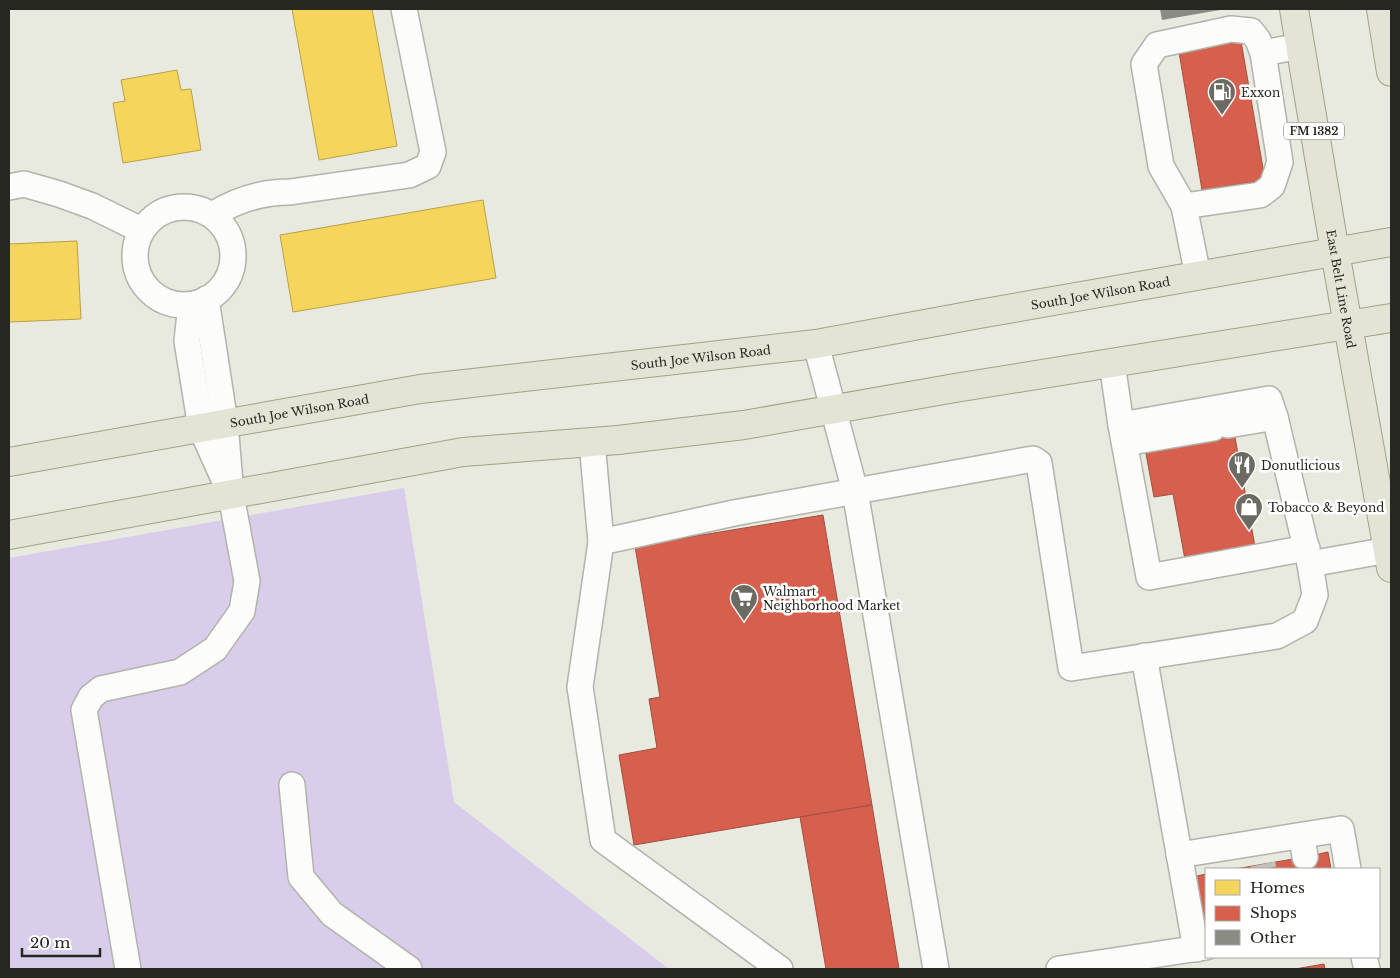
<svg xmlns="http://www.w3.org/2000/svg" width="1400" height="978" font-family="'Libre Baskerville',serif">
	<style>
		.green { fill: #d8ceeb }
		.homes { fill: #f6d55c; stroke: #b8a14a }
		.shops { fill: #d6604d; stroke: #a24f40 }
		.building { fill: #8a8b84 }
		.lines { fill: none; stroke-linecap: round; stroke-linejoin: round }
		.minor-tunnel { stroke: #c1c2b9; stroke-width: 25; stroke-dasharray: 25 12; stroke-linecap: butt }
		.minor-casing { stroke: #b2b3ab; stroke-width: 28 }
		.major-casing { stroke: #a0a285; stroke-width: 30 }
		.minor { stroke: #fcfcfa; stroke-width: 25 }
		.major { stroke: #e3e4d5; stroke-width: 28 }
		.labels { text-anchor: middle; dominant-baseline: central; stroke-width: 5; stroke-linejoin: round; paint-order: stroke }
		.shield { fill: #fff; stroke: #686864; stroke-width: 1 }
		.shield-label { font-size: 11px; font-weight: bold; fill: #272721 }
		.poi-label { font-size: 12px; fill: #272721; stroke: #fff; text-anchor: start }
		.street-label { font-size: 12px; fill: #272721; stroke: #fff }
	</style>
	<rect width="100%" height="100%" fill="#e8e9df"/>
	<polygon class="green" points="404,488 454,802 669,969 9,969 9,558"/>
	<g class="homes">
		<polygon points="292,9 372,9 397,146 319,160"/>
		<polygon points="177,70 181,90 191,89 201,150 123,163 113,103 125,101 121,80"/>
		<polygon points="483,200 496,278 293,312 280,235"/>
		<polygon points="77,241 81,319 9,322 9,244"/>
	</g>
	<g class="shops">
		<polygon points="1241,41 1265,180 1202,190 1179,52"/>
		<polygon points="1234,432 1256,552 1186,565 1173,494 1154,497 1145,448"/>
		<polygon points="823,515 872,805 634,845 619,755 657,748 649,699 660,697 635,546"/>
		<polygon points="872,805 899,969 826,969 800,817"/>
		<polygon points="1328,852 1331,869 1235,869 1305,857"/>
		<polygon points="1206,874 1206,923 1201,924 1193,877"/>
		<polygon points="1324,964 1325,969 1295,969"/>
	</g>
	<polygon class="building" points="1160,9 1220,9 1220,10 1162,20"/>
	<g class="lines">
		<polyline class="minor-tunnel" points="1263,864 1264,869"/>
		<defs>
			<g id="minor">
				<polyline points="9,187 24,184 59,194 92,206 141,230"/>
				<polyline points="1184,206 1260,195 1272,186 1280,162 1263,53"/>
				<circle cx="184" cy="256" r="49"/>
				<path d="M212,215c24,-15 50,-23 78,-23l119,-17 19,-9 5,-14 -29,-143"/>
				<polyline points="1198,276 1184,206 1161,166 1144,64 1157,45 1231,29 1251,31 1258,40 1263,53 1300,46"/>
				<polyline points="191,305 187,341 201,428 223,477"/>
				<polyline points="816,344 855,491 936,969"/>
				<polyline points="1112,363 1121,425 1269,399 1275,417 1310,564"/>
				<polyline points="1121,425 1149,577 1307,548"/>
				<polyline points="1228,425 1275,417"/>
				<polyline points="592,442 601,542 580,687 603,840 780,969"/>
				<polyline points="1125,443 1213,428"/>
				<polyline points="601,542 734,513 1033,459 1039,463 1071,668 1277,636 1305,621 1315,595 1310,564 1388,550"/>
				<polyline points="1144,656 1196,949"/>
				<polyline points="292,785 301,877 332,914 409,969"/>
				<polyline points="1302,836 1305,857"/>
				<polyline points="1179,855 1341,829 1348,869"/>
				<polyline points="1364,957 1367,969"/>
				<polyline points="128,969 84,710 91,697 101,689 180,672 215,649 242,611 247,581 231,495 225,423 206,299"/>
				<polyline points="1059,969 1206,947"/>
			</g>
			<g id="major">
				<path id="s1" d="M1294,9l41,243 56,316"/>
				<polyline points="1381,9 1391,72"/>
				<path id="s2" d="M9,462l411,-73 396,-45 163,-30 412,-72"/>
				<polyline points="9,535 463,452 618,440 744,425 955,388 1391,318"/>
			</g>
		</defs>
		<use href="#minor" class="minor-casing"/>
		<use href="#major" class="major-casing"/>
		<use href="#minor" class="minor"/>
		<use href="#major" class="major"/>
	</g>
	<defs>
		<symbol id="fuel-pin" viewBox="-11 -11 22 30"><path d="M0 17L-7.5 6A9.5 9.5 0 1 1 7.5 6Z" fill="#6b6b64" stroke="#fff"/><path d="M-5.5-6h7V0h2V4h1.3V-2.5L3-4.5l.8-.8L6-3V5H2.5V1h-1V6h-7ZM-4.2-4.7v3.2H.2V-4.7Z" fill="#fff"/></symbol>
		<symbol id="restaurant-pin" viewBox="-11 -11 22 30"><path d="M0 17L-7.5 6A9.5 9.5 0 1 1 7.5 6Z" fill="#6b6b64" stroke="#fff"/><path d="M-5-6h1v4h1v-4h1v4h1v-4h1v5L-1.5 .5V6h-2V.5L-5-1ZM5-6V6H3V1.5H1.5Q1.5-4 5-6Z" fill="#fff"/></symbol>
		<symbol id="shop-pin" viewBox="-11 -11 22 30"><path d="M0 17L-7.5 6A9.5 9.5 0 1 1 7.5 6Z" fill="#6b6b64" stroke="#fff"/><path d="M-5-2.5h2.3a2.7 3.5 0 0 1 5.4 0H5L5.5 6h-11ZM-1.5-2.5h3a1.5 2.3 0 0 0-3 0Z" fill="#fff"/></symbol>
		<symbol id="supermarket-pin" viewBox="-11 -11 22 30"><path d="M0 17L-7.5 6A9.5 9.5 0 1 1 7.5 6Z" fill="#6b6b64" stroke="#fff"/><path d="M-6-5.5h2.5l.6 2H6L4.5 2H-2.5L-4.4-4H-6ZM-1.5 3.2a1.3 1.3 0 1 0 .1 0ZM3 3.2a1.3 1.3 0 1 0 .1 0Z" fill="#fff"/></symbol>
	</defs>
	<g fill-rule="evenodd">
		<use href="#fuel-pin" x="1206" y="76" width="32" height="43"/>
		<use href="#restaurant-pin" x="1226" y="449" width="32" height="43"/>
		<use href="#shop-pin" x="1233" y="491" width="32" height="43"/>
		<use href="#supermarket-pin" x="728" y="582" width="32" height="43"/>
	</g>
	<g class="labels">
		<rect class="shield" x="1284" y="122.5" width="60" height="17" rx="4"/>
		<g class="shield-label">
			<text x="1314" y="131">FM 1382</text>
		</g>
		<g class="poi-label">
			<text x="1241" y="92">Exxon</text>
			<text x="1261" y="465">Donutlicious</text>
			<text x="1268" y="507">Tobacco &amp; Beyond</text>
			<text x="763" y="591">Walmart<tspan x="763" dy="14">Neighborhood Market</tspan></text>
		</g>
		<g class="street-label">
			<text stroke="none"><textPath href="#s1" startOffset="284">East Belt Line Road</textPath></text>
			<text stroke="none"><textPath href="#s2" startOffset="1105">South Joe Wilson Road</textPath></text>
			<text stroke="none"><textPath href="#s2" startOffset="700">South Joe Wilson Road</textPath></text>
			<text stroke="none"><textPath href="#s2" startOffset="295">South Joe Wilson Road</textPath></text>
		</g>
	</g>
	<rect width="1400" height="978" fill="none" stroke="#272721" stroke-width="20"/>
	<rect x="1205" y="868" width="175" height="90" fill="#ffffff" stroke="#a9a9a6"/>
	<rect x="1215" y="880" width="25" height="15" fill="#f6d55c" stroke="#a9a9a6"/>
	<text x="1250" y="893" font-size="15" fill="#272721">Homes</text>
	<rect x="1215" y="906" width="25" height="15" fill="#d6604d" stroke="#a9a9a6"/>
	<text x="1250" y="918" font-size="15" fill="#272721">Shops</text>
	<rect x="1215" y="930" width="25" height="15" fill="#8a8b84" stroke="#a9a9a6"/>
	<text x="1250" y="943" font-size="15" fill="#272721">Other</text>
	<path d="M22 948v8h78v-8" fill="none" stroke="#272721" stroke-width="2.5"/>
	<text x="30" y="948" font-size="15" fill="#272721" stroke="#ffffff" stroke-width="4" paint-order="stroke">20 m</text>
</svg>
